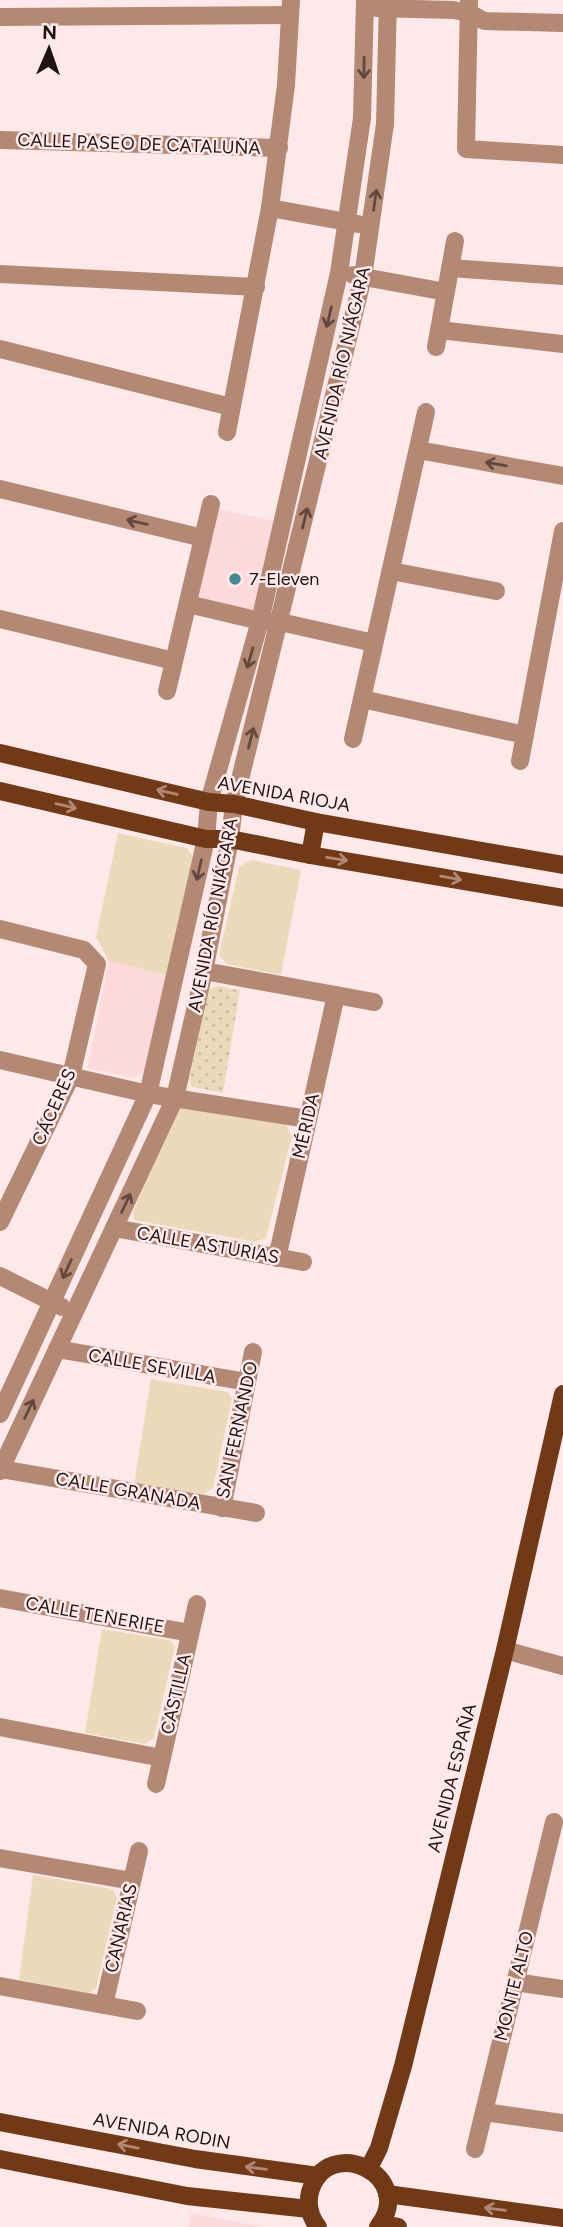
<svg xmlns="http://www.w3.org/2000/svg" width="563" height="2227" font-family="Figtree,sans-serif">
	<style>
		.built { fill: #fcdadb }
		.grass { fill: url(#grass-dots) }
		.park { fill: #ebdab9 }
		.lines { fill: none; stroke-linecap: round; stroke-linejoin: round }
		.minor { stroke: #b38973; stroke-width: 18 }
		.major { stroke: #713915; stroke-width: 18 }
		.oneway { stroke: #62483f }
		.oneway2 { stroke: #b08875 }
		.poi-dot { fill: #438a92; stroke: #fee9ea; stroke-width: 2.5 }
		.labels { text-anchor: middle; dominant-baseline: central; stroke-width: 5; stroke-linejoin: round; paint-order: stroke }
		.street-label { font-size: 18px; fill: #1f1314; stroke: #fee9ea }
		.poi-label { font-size: 18px; fill: #1f1314; stroke: #fee9ea; text-anchor: start }
	</style>
	<defs>
		<pattern id="grass-dots" width="8" height="8" patternUnits="userSpaceOnUse" patternTransform="scale(1.75)"><rect width="8" height="8" fill="#ebdab9"/><path d="M2 2h.1M6 6h.1" fill="none" stroke="#c9ba9e" stroke-width="1.8" stroke-linecap="round"/></pattern>
	</defs>
	<rect width="100%" height="100%" fill="#fee9ea"/>
	<g class="built">
		<polygon points="217,509 276,521 258,605 248,612 196,600"/>
		<polygon points="109,961 166,975 144,1072 135,1078 87,1068"/>
		<polygon points="191,2213 263,2227 189,2227"/>
	</g>
	<polygon class="grass" points="218,986 240,990 223,1093 192,1087 189,1080 209,989"/>
	<g class="park">
		<polygon points="118,833 187,848 193,857 166,975 109,961 96,937"/>
		<polygon points="252,860 301,870 281,975 227,964 219,955 239,867"/>
		<polygon points="186,1106 286,1125 292,1136 266,1238 256,1242 134,1220 133,1212 175,1110"/>
		<polygon points="151,1379 228,1392 232,1399 213,1488 204,1494 134,1484"/>
		<polygon points="102,1629 169,1640 175,1646 154,1738 145,1744 85,1733"/>
		<polygon points="33,1875 112,1889 117,1897 96,1988 89,1993 19,1980"/>
	</g>
	<g class="lines">
		<g class="minor">
			<polyline points="469,0 466,149 563,155"/>
			<polyline points="376,8 453,10 470,13 484,21 563,23"/>
			<polyline points="0,17 290,15"/>
			<polyline points="0,140 279,148"/>
			<polyline points="270,208 358,224"/>
			<polyline points="450,268 563,276"/>
			<polyline points="0,274 256,287"/>
			<polyline points="353,275 446,292"/>
			<polyline points="439,330 563,344"/>
			<polyline points="436,347 455,241"/>
			<polyline points="0,349 231,407"/>
			<polyline points="227,432 270,208 286,85 291,0"/>
			<polyline points="418,450 563,476"/>
			<polyline points="0,489 203,538"/>
			<polyline points="391,571 496,591"/>
			<polyline points="188,604 260,621 280,622 374,643"/>
			<polyline points="0,619 174,661"/>
			<polyline points="167,691 211,504"/>
			<polyline points="362,699 525,735"/>
			<polyline points="353,739 426,412"/>
			<polyline points="520,761 563,531"/>
			<polyline points="0,929 84,950 97,964 71,1076 0,1222"/>
			<polyline points="204,971 374,1002"/>
			<polyline points="0,1060 148,1094 308,1119"/>
			<polyline points="114,1228 303,1262"/>
			<polyline points="277,1258 336,995"/>
			<polyline points="0,1276 62,1307"/>
			<polyline points="57,1349 247,1382"/>
			<polyline points="0,1414 148,1094 206,839 209,802 260,621 339,273 362,118 365,0"/>
			<polyline points="1,1469 256,1513"/>
			<polyline points="0,1471 175,1098 204,971 230,839 234,804 363,277 385,124 388,0"/>
			<polyline points="222,1508 253,1352"/>
			<polyline points="0,1598 190,1633"/>
			<polyline points="505,1650 563,1666"/>
			<polyline points="0,1727 162,1758"/>
			<polyline points="156,1784 197,1604"/>
			<polyline points="0,1858 132,1881"/>
			<polyline points="515,1982 563,1989"/>
			<polyline points="0,1986 137,2011"/>
			<polyline points="104,2005 139,1851"/>
			<polyline points="484,2112 563,2123"/>
			<polyline points="475,2149 554,1822"/>
		</g>
		<g class="major">
			<polyline points="0,753 209,802 234,804 316,822 563,865"/>
			<polyline points="0,791 206,839 230,839 310,855 563,898"/>
			<polyline points="310,855 316,822"/>
			<polyline points="0,2122 195,2159 318,2176"/>
			<polyline points="0,2159 187,2196 309,2209"/>
			<polyline points="369,2168 379,2148 403,2066 505,1650 563,1394"/>
			<polyline points="387,2194 563,2218"/>
			<polyline points="380,2224 398,2227"/>
			<path d="M318,2227c-8,-10 -11,-23 -8,-35 17,-60 108,-16 68,35"/>
		</g>
	</g>
	<defs><path id="oneway-shaft" d="M-6 0H5M1.5-3L5.5 0L1.5 3" fill="none" stroke-width="1.6" stroke-linecap="round" stroke-linejoin="round" transform="scale(1.75)"/></defs>
	<g class="oneway">
		<use href="#oneway-shaft" transform="translate(364 68) rotate(91)"/>
		<use href="#oneway-shaft" transform="translate(375 200) rotate(-82)"/>
		<use href="#oneway-shaft" transform="translate(329 317) rotate(103)"/>
		<use href="#oneway-shaft" transform="translate(496 464) rotate(-170)"/>
		<use href="#oneway-shaft" transform="translate(305 518) rotate(-76)"/>
		<use href="#oneway-shaft" transform="translate(137 522) rotate(-167)"/>
		<use href="#oneway-shaft" transform="translate(250 658) rotate(106)"/>
		<use href="#oneway-shaft" transform="translate(251 738) rotate(-76)"/>
		<use href="#oneway-shaft" transform="translate(199 870) rotate(103)"/>
		<use href="#oneway-shaft" transform="translate(126 1203) rotate(-65)"/>
		<use href="#oneway-shaft" transform="translate(67 1269) rotate(115)"/>
		<use href="#oneway-shaft" transform="translate(29 1409) rotate(-65)"/>
	</g>
	<g class="oneway2">
		<use href="#oneway-shaft" transform="translate(167 792) rotate(-167)"/>
		<use href="#oneway-shaft" transform="translate(66 806) rotate(13)"/>
		<use href="#oneway-shaft" transform="translate(337 859) rotate(9)"/>
		<use href="#oneway-shaft" transform="translate(451 878) rotate(10)"/>
		<use href="#oneway-shaft" transform="translate(128 2146) rotate(-169)"/>
		<use href="#oneway-shaft" transform="translate(256 2168) rotate(-172)"/>
		<use href="#oneway-shaft" transform="translate(495 2209) rotate(-172)"/>
	</g>
	<circle class="poi-dot" cx="235" cy="579" r="7"/>
	<g class="labels">
		<g class="street-label">
			<text transform="translate(139 144) rotate(2)">CALLE PASEO DE CATALUÑA</text>
			<text transform="translate(342 363) rotate(-77)">AVENIDA RÍO NIÁGARA</text>
			<text transform="translate(284 794) rotate(10)">AVENIDA RIOJA</text>
			<text transform="translate(213 915) rotate(-79)">AVENIDA RÍO NIÁGARA</text>
			<text transform="translate(54 1107) rotate(-66)">CÁCERES</text>
			<text transform="translate(306 1126) rotate(-77)">MÉRIDA</text>
			<text transform="translate(208 1245) rotate(10)">CALLE ASTURIAS</text>
			<text transform="translate(152 1366) rotate(10)">CALLE SEVILLA</text>
			<text transform="translate(237 1430) rotate(-78)">SAN FERNANDO</text>
			<text transform="translate(128 1491) rotate(10)">CALLE GRANADA</text>
			<text transform="translate(95 1615) rotate(10)">CALLE TENERIFE</text>
			<text transform="translate(176 1694) rotate(-77)">CASTILLA</text>
			<text transform="translate(452 1778) rotate(-76)">AVENIDA ESPAÑA</text>
			<text transform="translate(121 1928) rotate(-77)">CANARIAS</text>
			<text transform="translate(514 1986) rotate(-76)">MONTE ALTO</text>
			<text transform="translate(162 2131) rotate(10)">AVENIDA RODIN</text>
		</g>
		<g class="poi-label">
			<text x="249" y="579">7-Eleven</text>
		</g>
	</g>
	<g transform="translate(49 49) rotate(2)" stroke="#fee9ea" stroke-width="5" paint-order="stroke">
	<path d="M0-5L12 26L0 18L-12 26Z" fill="#1f1314"/>
	<text y="-10" font-size="19" font-weight="bold" text-anchor="middle" fill="#1f1314">N</text>
	</g>
</svg>
